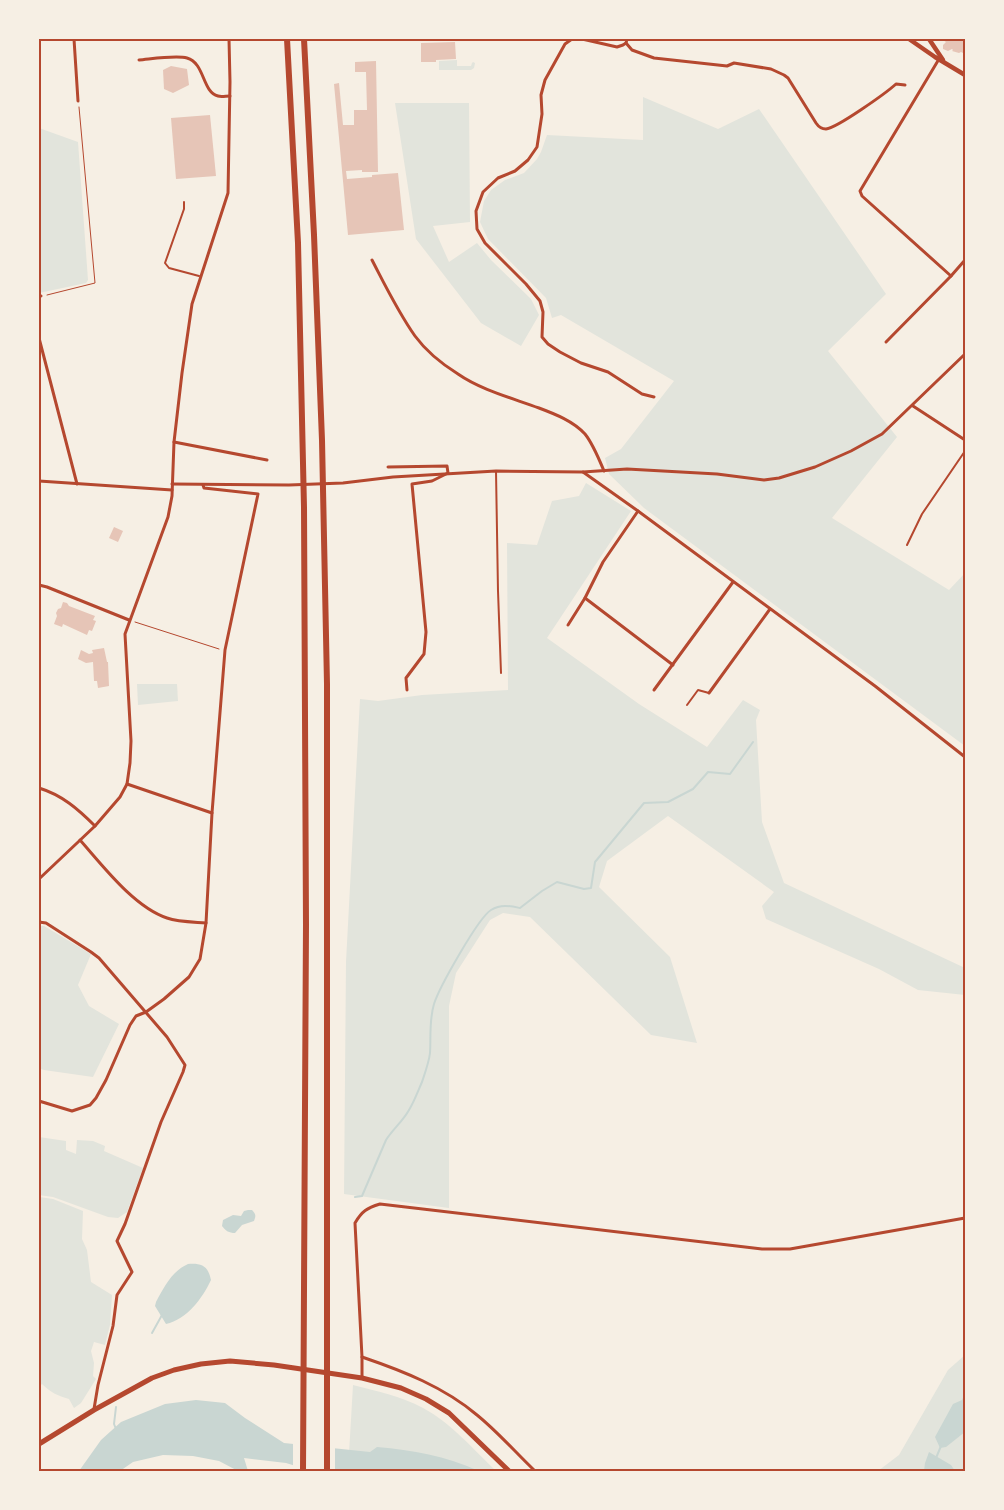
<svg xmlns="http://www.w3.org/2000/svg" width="1004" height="1510" font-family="'Source Sans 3',sans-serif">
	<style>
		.green { fill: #e2e4dc }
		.water { fill: #c9d6d2 }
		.pier { fill: #f6efe4 }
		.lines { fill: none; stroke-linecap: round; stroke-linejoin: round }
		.stream { stroke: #c9d6d2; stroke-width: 2 }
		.building { fill: #e6c5b7 }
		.path { stroke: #b5482f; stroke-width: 1 }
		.service { stroke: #b5482f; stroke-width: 2 }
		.minor { stroke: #b5482f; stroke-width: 3 }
		.tertiary { stroke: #b5482f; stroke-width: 4.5 }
		.secondary { stroke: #b5482f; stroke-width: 5 }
		.motorway { stroke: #b5482f; stroke-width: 6 }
		.neatline { fill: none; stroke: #b5482f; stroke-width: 2 }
	</style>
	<rect width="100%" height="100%" fill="#f6efe4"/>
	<g class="green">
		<polygon points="457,60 457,66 471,66 472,63 473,62 475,63 474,68 471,70 439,70 439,61"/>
		<polygon points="643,97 718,129 759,109 886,294 828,351 897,437 832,518 949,590 965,573 965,746 644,508 609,474 605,458 621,449 674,381 561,315 552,318 546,298 488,239 480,222 484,201 491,190 505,180 524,173 537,159 541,152 547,135 643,140"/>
		<polygon points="469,103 470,222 433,226 449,262 477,243 491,260 531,299 539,315 521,346 481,323 416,239 395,103"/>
		<polygon points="39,128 78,142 88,280 86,283 39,293"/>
		<polygon points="586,483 631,511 547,638 639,704 707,747 743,700 760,710 756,720 762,822 784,883 965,968 965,995 918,990 879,969 766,919 762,906 774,892 668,816 607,861 599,887 670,957 697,1043 651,1035 530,917 503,913 490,920 456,973 449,1006 449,1208 344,1194 346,962 360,699 378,701 422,695 508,690 507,543 537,545 552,501 579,496"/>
		<polygon points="137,684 177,684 178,701 138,705"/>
		<polygon points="39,926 44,926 91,954 78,985 89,1006 119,1024 93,1077 44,1070 39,1068"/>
		<polygon points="39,1137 66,1141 66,1150 76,1154 77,1140 93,1141 105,1146 104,1151 143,1168 127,1212 118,1218 108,1217 53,1197 39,1195"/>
		<path d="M39,1197l14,2 30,12 -1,28 5,11 4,32 21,13 -2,30 -5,20 -11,-3 -3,9 3,12 -1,13 3,3 -15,24 -7,5 -5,-9c-11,-3 -19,-7 -27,-15l-3,3z"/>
		<polygon points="965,1355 965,1393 945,1447 965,1432 965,1471 878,1471 899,1455 948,1370"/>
		<path d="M353,1385c23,6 48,11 70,23 28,15 50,41 73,63h-148z"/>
	</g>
	<g class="water">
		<path d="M248,1210h4c4,4 4,6 2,11l-12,4 -7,8c-6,0 -9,-2 -13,-7l1,-6 10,-5 8,1 3,-5z"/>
		<path d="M188,1264c14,-1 20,2 23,16 -9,19 -24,39 -45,44l-11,-18 1,-4c8,-15 16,-31 32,-38z"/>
		<polygon points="965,1393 965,1432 946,1447 940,1448 935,1437 953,1404 962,1400"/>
		<path d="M196,1400l29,3 20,15 39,25 86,9 7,-5c36,3 68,9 102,24h-167l-26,-8 -42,-5 4,13h-10l-19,-10 -26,-5 -30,-1 -30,7 -13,9h-41l22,-31 20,-18 44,-18z"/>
		<polygon points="929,1452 951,1465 955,1471 924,1471 925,1463"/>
	</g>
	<polygon class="pier" points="293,1441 335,1446 335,1471 303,1471 293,1468"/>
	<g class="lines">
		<g class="stream">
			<path d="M355,1197l7,-1 24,-56c7,-11 17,-19 23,-30 5,-8 9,-19 13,-28 3,-9 7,-20 8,-29 1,-16 -1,-33 4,-49 5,-16 44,-86 57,-94 10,-6 19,-4 29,-2l22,-17 15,-9 27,7 7,-1 4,-26 49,-59 24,-1 25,-13 15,-17 22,2 23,-32"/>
			<polyline points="152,1333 162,1315"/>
			<polyline points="116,1407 114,1424 116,1429"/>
			<polyline points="936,1458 941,1446"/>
		</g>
	</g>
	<g class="building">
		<polygon points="941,39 965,39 965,54 961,52 959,53 952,51 953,50 952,49 948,51 943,49 943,45 946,42"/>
		<polygon points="455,42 456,59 436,60 436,62 421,62 421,43"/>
		<polygon points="376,61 378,172 362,172 362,170 346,171 347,179 372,177 372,175 398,173 404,230 348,235 334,84 339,83 343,125 354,125 354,110 367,110 366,72 355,72 355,62"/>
		<polygon points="171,66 187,69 189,85 173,93 164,89 163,70"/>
		<polygon points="210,115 216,176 176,179 171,118"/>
		<polygon points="114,527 123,531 118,542 109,538"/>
		<polygon points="63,602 67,603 69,606 95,616 93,620 96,621 92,631 89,630 87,635 63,624 62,627 54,624 57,616 56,613 58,609 61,608"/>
		<polygon points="104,648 107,662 108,662 109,686 98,688 97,681 94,681 93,662 86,663 78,659 81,650 89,654 93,653 92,650"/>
	</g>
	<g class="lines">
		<g class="path">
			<polyline points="47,295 95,283 79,107"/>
			<polyline points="135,622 219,649"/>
		</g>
		<g class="service">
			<polyline points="184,202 184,209 165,263 169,268 199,276"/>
			<polyline points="496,471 498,591 501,673"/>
			<polyline points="907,545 922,514 965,451"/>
			<polyline points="687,705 698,690 709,693"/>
		</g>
		<g class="minor">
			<polyline points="74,39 78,101"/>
			<polyline points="572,39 565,44 545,80 541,95 542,114 537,147 528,160 515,171 498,178 483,192 476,211 477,229 485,243 526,284 540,301 543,312 542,337 548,344 560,352 581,363 608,372 642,394 654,397"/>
			<polyline points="582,39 617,47 623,45 626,43 627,39"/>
			<path d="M626,43l6,7 22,8 73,8 7,-3 37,6 13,6 4,3 28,45c2,3 5,6 10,6 11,-1 60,-36 70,-45l9,1"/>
			<polyline points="939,59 860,191 862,196 951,276"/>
			<path d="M139,60c12,-1 37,-5 48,-2 18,5 15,34 31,38 3,1 8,0 12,0"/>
			<path d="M372,260c13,25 26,52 43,76 11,15 27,28 43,38 23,16 54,24 81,34 16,6 34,13 46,26 8,10 14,25 19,37"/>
			<polyline points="39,297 41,296"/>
			<polyline points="39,338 77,484"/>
			<polyline points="886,342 951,276 965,260"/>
			<polyline points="913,406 965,440"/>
			<polyline points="174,442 267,460"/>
			<polyline points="388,467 447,466 448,473 432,481 412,484 426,632 424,654 406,678 407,690"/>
			<polyline points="583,472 638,511 875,686 965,757"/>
			<polyline points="39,481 172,490"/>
			<polyline points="172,484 289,485 343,483 393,477 496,471 583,472 627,469 717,474 764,480 779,478 815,467 851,451 882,434 965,354"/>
			<polyline points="39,585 47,587 129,620"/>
			<polyline points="585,598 673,665"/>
			<polyline points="568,625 585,598 603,562 638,511"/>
			<polyline points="654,690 733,582"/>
			<polyline points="709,693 770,609"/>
			<polyline points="127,784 212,813"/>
			<path d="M39,788c23,7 39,21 56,38"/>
			<path d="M80,840c23,26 54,67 87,78 11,4 26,4 39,5"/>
			<polyline points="39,879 95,826 120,797 127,784 130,763 131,741 125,634 168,517 172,496 174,442 182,373 192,304 228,193 230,82 229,39"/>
			<polyline points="39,922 46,923 91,952 99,958 167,1037 185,1065 183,1072 161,1122 125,1224 117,1241 132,1272 117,1295 113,1326 98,1385 94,1409"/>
			<polyline points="39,1101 72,1111 90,1105 96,1098 106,1080 130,1025 136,1016 146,1012 164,999 189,977 200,959 206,923 212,813 225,650 258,494 204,488 203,485"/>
			<path d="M362,1357c41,14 82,30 115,58 21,17 39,38 58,56"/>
			<path d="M362,1378v-21l-7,-134c7,-12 12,-15 25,-19l382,45h28l175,-31"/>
		</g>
		<g class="tertiary">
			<polyline points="909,39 935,57 965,75"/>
			<polyline points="929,39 943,60"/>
		</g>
		<polyline class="secondary" points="39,1444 94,1410 152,1378 174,1370 201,1364 230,1361 274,1365 362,1378 401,1388 426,1399 449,1413 509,1471"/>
		<g class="motorway">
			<polyline points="287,39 298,243 304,507 306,924 303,1471"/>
			<polyline points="304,39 314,235 322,440 327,684 327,1471"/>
		</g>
	</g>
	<rect width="1004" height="1510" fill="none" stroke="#f6efe4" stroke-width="80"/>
	<rect x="40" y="40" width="924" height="1430" class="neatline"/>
</svg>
